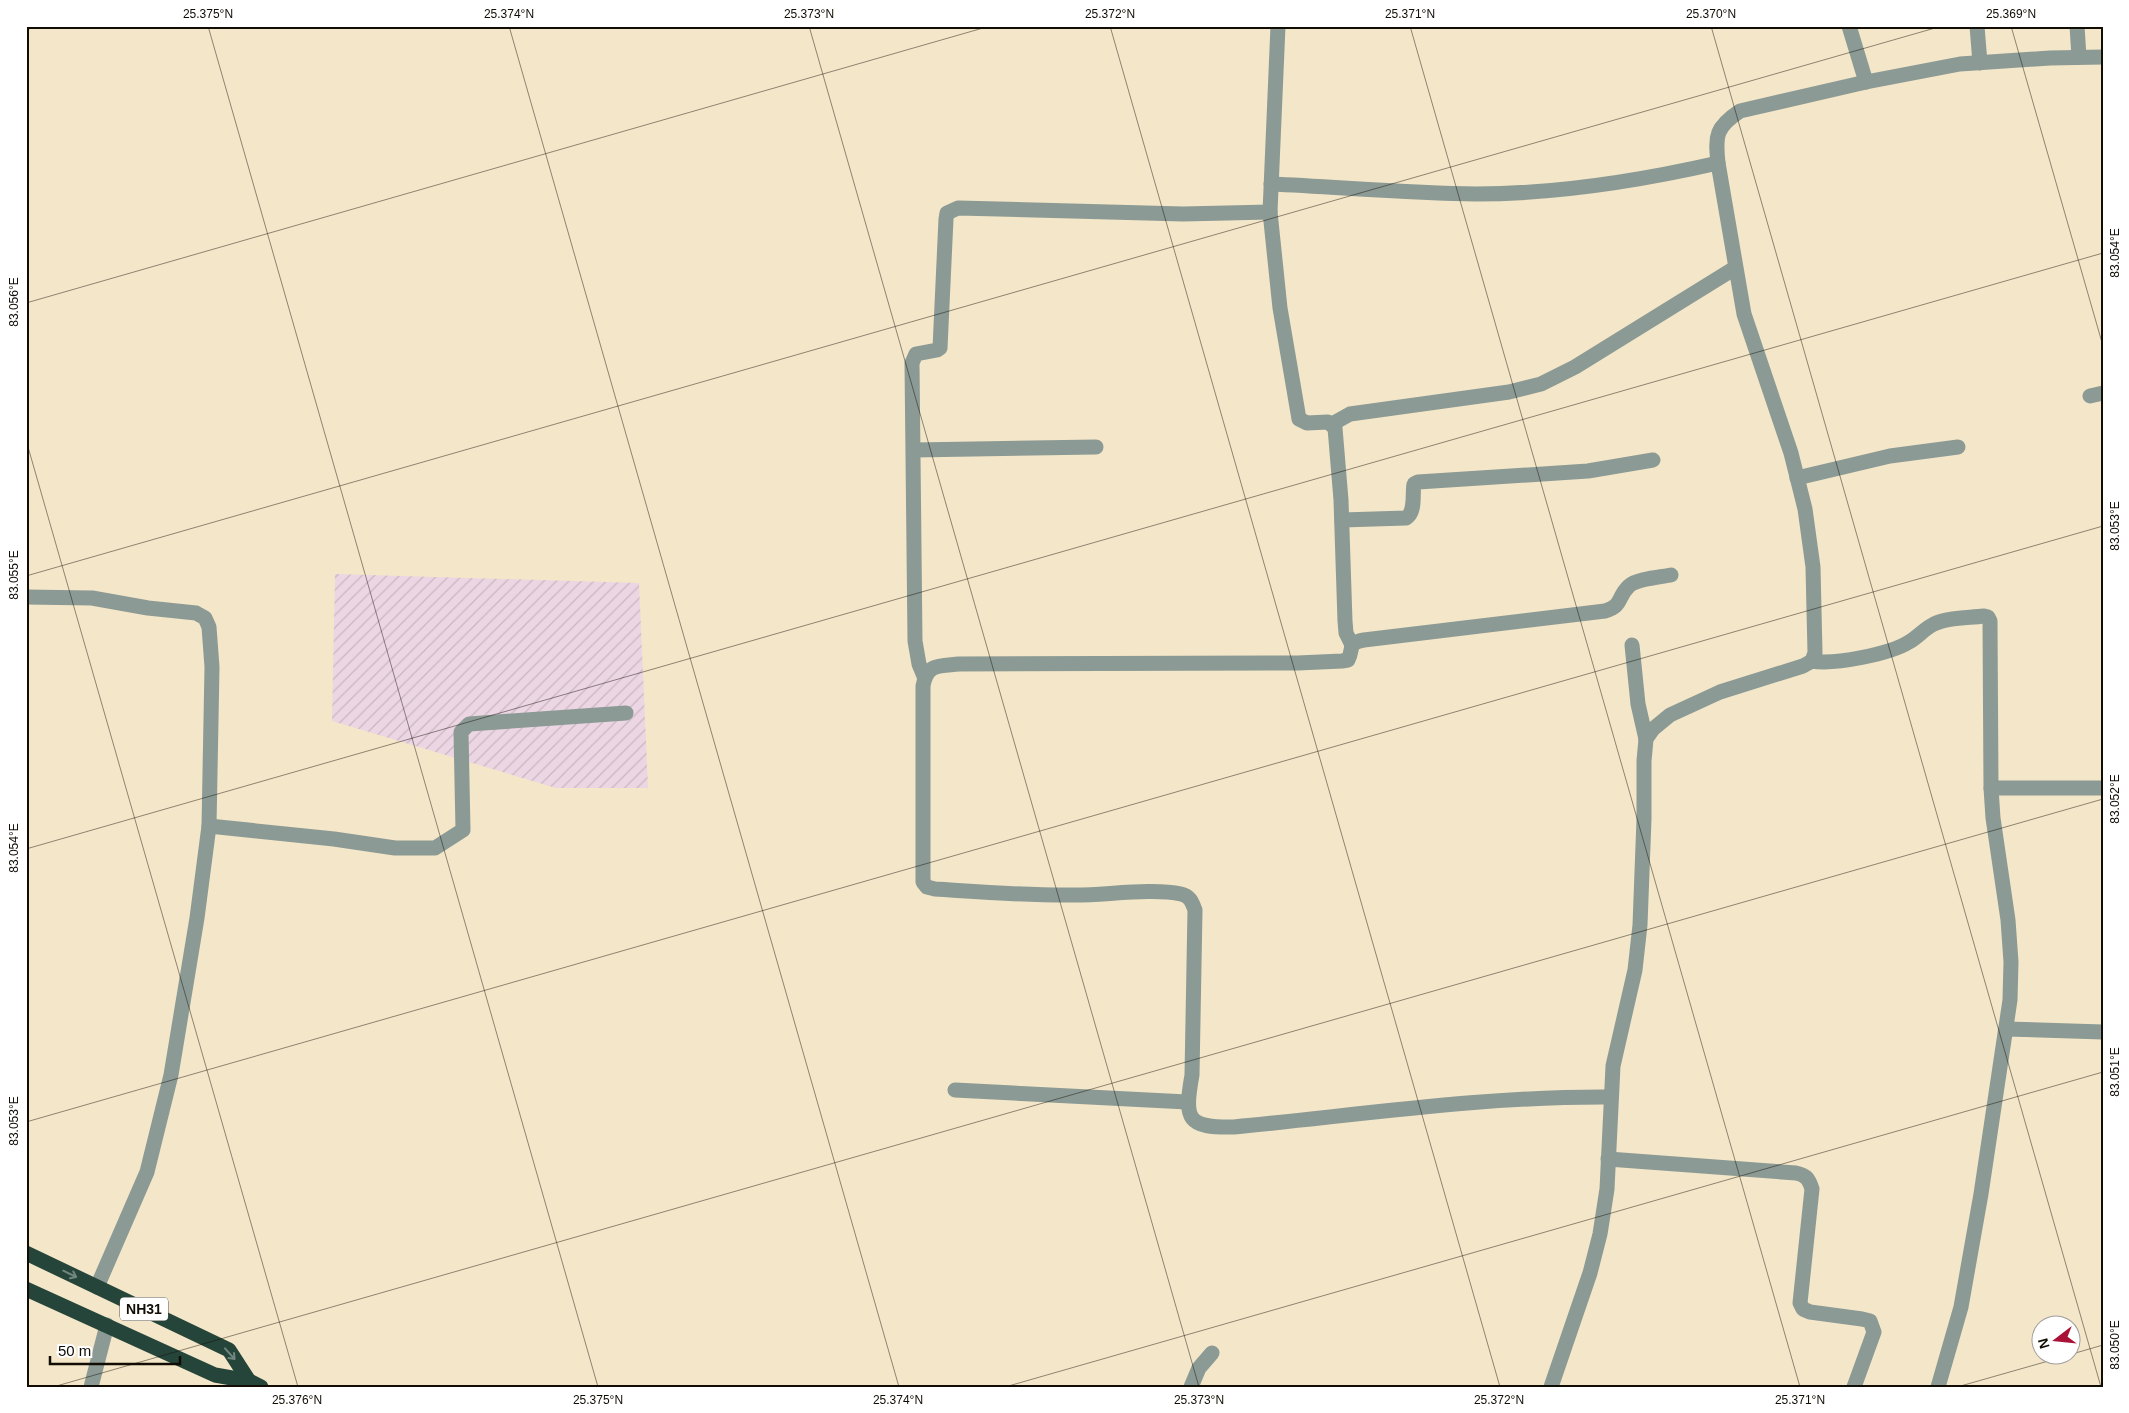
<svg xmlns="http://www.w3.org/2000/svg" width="2129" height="1413" font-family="Arial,sans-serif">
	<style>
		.industrial { fill: url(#industrial-furrows) }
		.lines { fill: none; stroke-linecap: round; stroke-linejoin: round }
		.minor { stroke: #8b9a94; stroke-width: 15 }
		.highway { stroke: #25453a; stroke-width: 15 }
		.oneway { stroke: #71867f }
		.ticks { fill: none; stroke: #110c04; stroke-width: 1; stroke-opacity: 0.45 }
		.labels { text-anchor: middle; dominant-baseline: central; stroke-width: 4; stroke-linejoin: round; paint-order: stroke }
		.shield { fill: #fff; stroke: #58554f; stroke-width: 1 }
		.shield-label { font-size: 14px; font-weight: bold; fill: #110c04 }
		.neatline { fill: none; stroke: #110c04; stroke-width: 2 }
		.ticks-label { font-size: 12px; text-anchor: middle; fill: #110c04 }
	</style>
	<defs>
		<pattern id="industrial-furrows" width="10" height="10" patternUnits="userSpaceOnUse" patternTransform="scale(1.25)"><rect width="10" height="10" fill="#ecd6e3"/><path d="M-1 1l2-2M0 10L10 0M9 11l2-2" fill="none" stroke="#c9b6c1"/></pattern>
	</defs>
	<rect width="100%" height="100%" fill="#f4e6c8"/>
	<polygon class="industrial" points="335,574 639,583 648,788 556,788 332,721"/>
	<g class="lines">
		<g class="minor">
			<polyline points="1278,26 1270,212 1280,308 1299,419 1307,423 1328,422 1335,428 1341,500 1345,621 1346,633 1352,645"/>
			<polyline points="1849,26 1866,82"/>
			<polyline points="1977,26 1980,63"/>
			<polyline points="2077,26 2079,57"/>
			<path d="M1271,184c68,3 137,9 205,10 81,0 163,-13 242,-31"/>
			<polyline points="2090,396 2103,393"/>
			<polyline points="1332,424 1350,414 1509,392 1541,384 1575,367 1735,268"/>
			<polyline points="914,450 1096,447"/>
			<polyline points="1797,478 1890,456 1958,447"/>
			<path d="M1342,520l64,-2c10,-6 6,-23 8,-34l4,-2 170,-11 65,-11"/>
			<polyline points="26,597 92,598 148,608 196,613 205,618 209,627 212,667 209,826 197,918 171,1075 147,1172 97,1287"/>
			<polyline points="1632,645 1638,704 1646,739"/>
			<path d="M1812,661c22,4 78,-7 97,-19 9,-5 16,-14 25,-18 14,-7 35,-6 50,-8l4,1 2,4 1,167 2,30 15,102 3,42 -1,38 -29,194 -20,113 -23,80"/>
			<polyline points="924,676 919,664 915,641 912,363 916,354 937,350 940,348 946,219 947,213 958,208 1183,214 1270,212"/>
			<polyline points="1991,788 2103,788"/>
			<polyline points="209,826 334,839 395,848 435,848 463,830 461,732 469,724 626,713"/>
			<polyline points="2006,1029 2103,1032"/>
			<polyline points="955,1090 1187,1102"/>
			<path d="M1611,1097c-126,-1 -252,18 -377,30 -47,1 -50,-7 -42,-52l3,-165c-3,-8 -5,-14 -14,-16 -28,-6 -75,1 -104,1 -47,1 -95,-3 -142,-6l-8,-2 -4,-5v-196c4,-23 17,-20 36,-22l339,-1 44,-2 6,-1c6,-12 -1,-17 16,-20l241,-29c18,-5 12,-14 24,-25 7,-7 32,-9 42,-11"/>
			<path d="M1608,1159l188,14c10,2 13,6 16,16l-12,114 3,6 7,3 52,7 8,2 4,11 -20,55"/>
			<polyline points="91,1387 107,1325"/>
			<polyline points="1191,1387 1199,1368 1212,1353"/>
			<path d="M1551,1387l39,-114 10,-39 7,-45 6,-123 22,-96 5,-45 4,-106v-58l2,-22 7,-10 17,-14 50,-23 83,-26 9,-5 3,-8 -2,-86 -8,-58 -14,-56 -47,-139 -26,-151c-3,-28 -2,-36 22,-52l126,-29 94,-18 90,-6 53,-1"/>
		</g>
		<g class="highway">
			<polyline points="26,1253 229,1350 249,1381"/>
			<polyline points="26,1289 215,1375 249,1381 261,1387"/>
		</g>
	</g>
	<defs><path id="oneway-shaft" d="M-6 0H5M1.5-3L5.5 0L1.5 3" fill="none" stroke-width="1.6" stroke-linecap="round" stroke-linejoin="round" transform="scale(1.25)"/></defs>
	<g class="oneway">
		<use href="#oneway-shaft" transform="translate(70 1274) rotate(26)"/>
		<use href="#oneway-shaft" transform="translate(230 1354) rotate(48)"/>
	</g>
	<path class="ticks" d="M208,26l390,1361M509,26l390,1361M809,26l390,1361M1110,26l390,1361M1410,26l390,1361M1711,26l390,1361M2011,26l92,320M26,30l12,-4M26,303l964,-277M26,440l272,947M26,576l1916,-550M26,849l2077,-596M26,1122l2077,-596M2072,1354l31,-9M53,1387l2050,-588M1005,1387l1098,-315M1957,1387l109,-31"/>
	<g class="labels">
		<rect class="shield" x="120" y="1297.5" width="48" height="23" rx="4"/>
		<g class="shield-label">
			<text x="144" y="1309">NH31</text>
		</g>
	</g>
	<rect width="2129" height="1413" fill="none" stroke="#ffffff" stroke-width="55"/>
	<g transform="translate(2056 1340) rotate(254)"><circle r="24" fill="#ffffff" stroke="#a09e9b"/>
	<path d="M0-4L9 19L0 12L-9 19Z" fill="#a91136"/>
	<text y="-8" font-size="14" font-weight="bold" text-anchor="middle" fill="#110c04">N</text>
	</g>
	<path d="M50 1356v8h130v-8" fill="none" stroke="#110c04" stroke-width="2.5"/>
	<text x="58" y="1356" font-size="15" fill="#110c04" stroke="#ffffff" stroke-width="4" paint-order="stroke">50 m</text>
	<rect x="28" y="28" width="2074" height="1358" class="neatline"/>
	<g class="ticks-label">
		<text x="208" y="18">25.375°N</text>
		<text x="509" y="18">25.374°N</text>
		<text x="809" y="18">25.373°N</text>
		<text x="1110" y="18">25.372°N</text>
		<text x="1410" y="18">25.371°N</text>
		<text x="1711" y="18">25.370°N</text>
		<text x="2011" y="18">25.369°N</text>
		<text transform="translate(2115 253) rotate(-90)" y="4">83.054°E</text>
		<text transform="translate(14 302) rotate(-90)" y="4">83.056°E</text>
		<text transform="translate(2115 526) rotate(-90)" y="4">83.053°E</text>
		<text transform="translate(14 575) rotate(-90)" y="4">83.055°E</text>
		<text transform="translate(2115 799) rotate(-90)" y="4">83.052°E</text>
		<text transform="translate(14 848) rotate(-90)" y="4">83.054°E</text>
		<text transform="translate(2115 1072) rotate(-90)" y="4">83.051°E</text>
		<text transform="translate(14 1121) rotate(-90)" y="4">83.053°E</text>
		<text transform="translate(2115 1345) rotate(-90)" y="4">83.050°E</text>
		<text x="297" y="1404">25.376°N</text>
		<text x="598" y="1404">25.375°N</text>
		<text x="898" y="1404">25.374°N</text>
		<text x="1199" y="1404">25.373°N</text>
		<text x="1499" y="1404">25.372°N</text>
		<text x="1800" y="1404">25.371°N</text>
	</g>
</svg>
